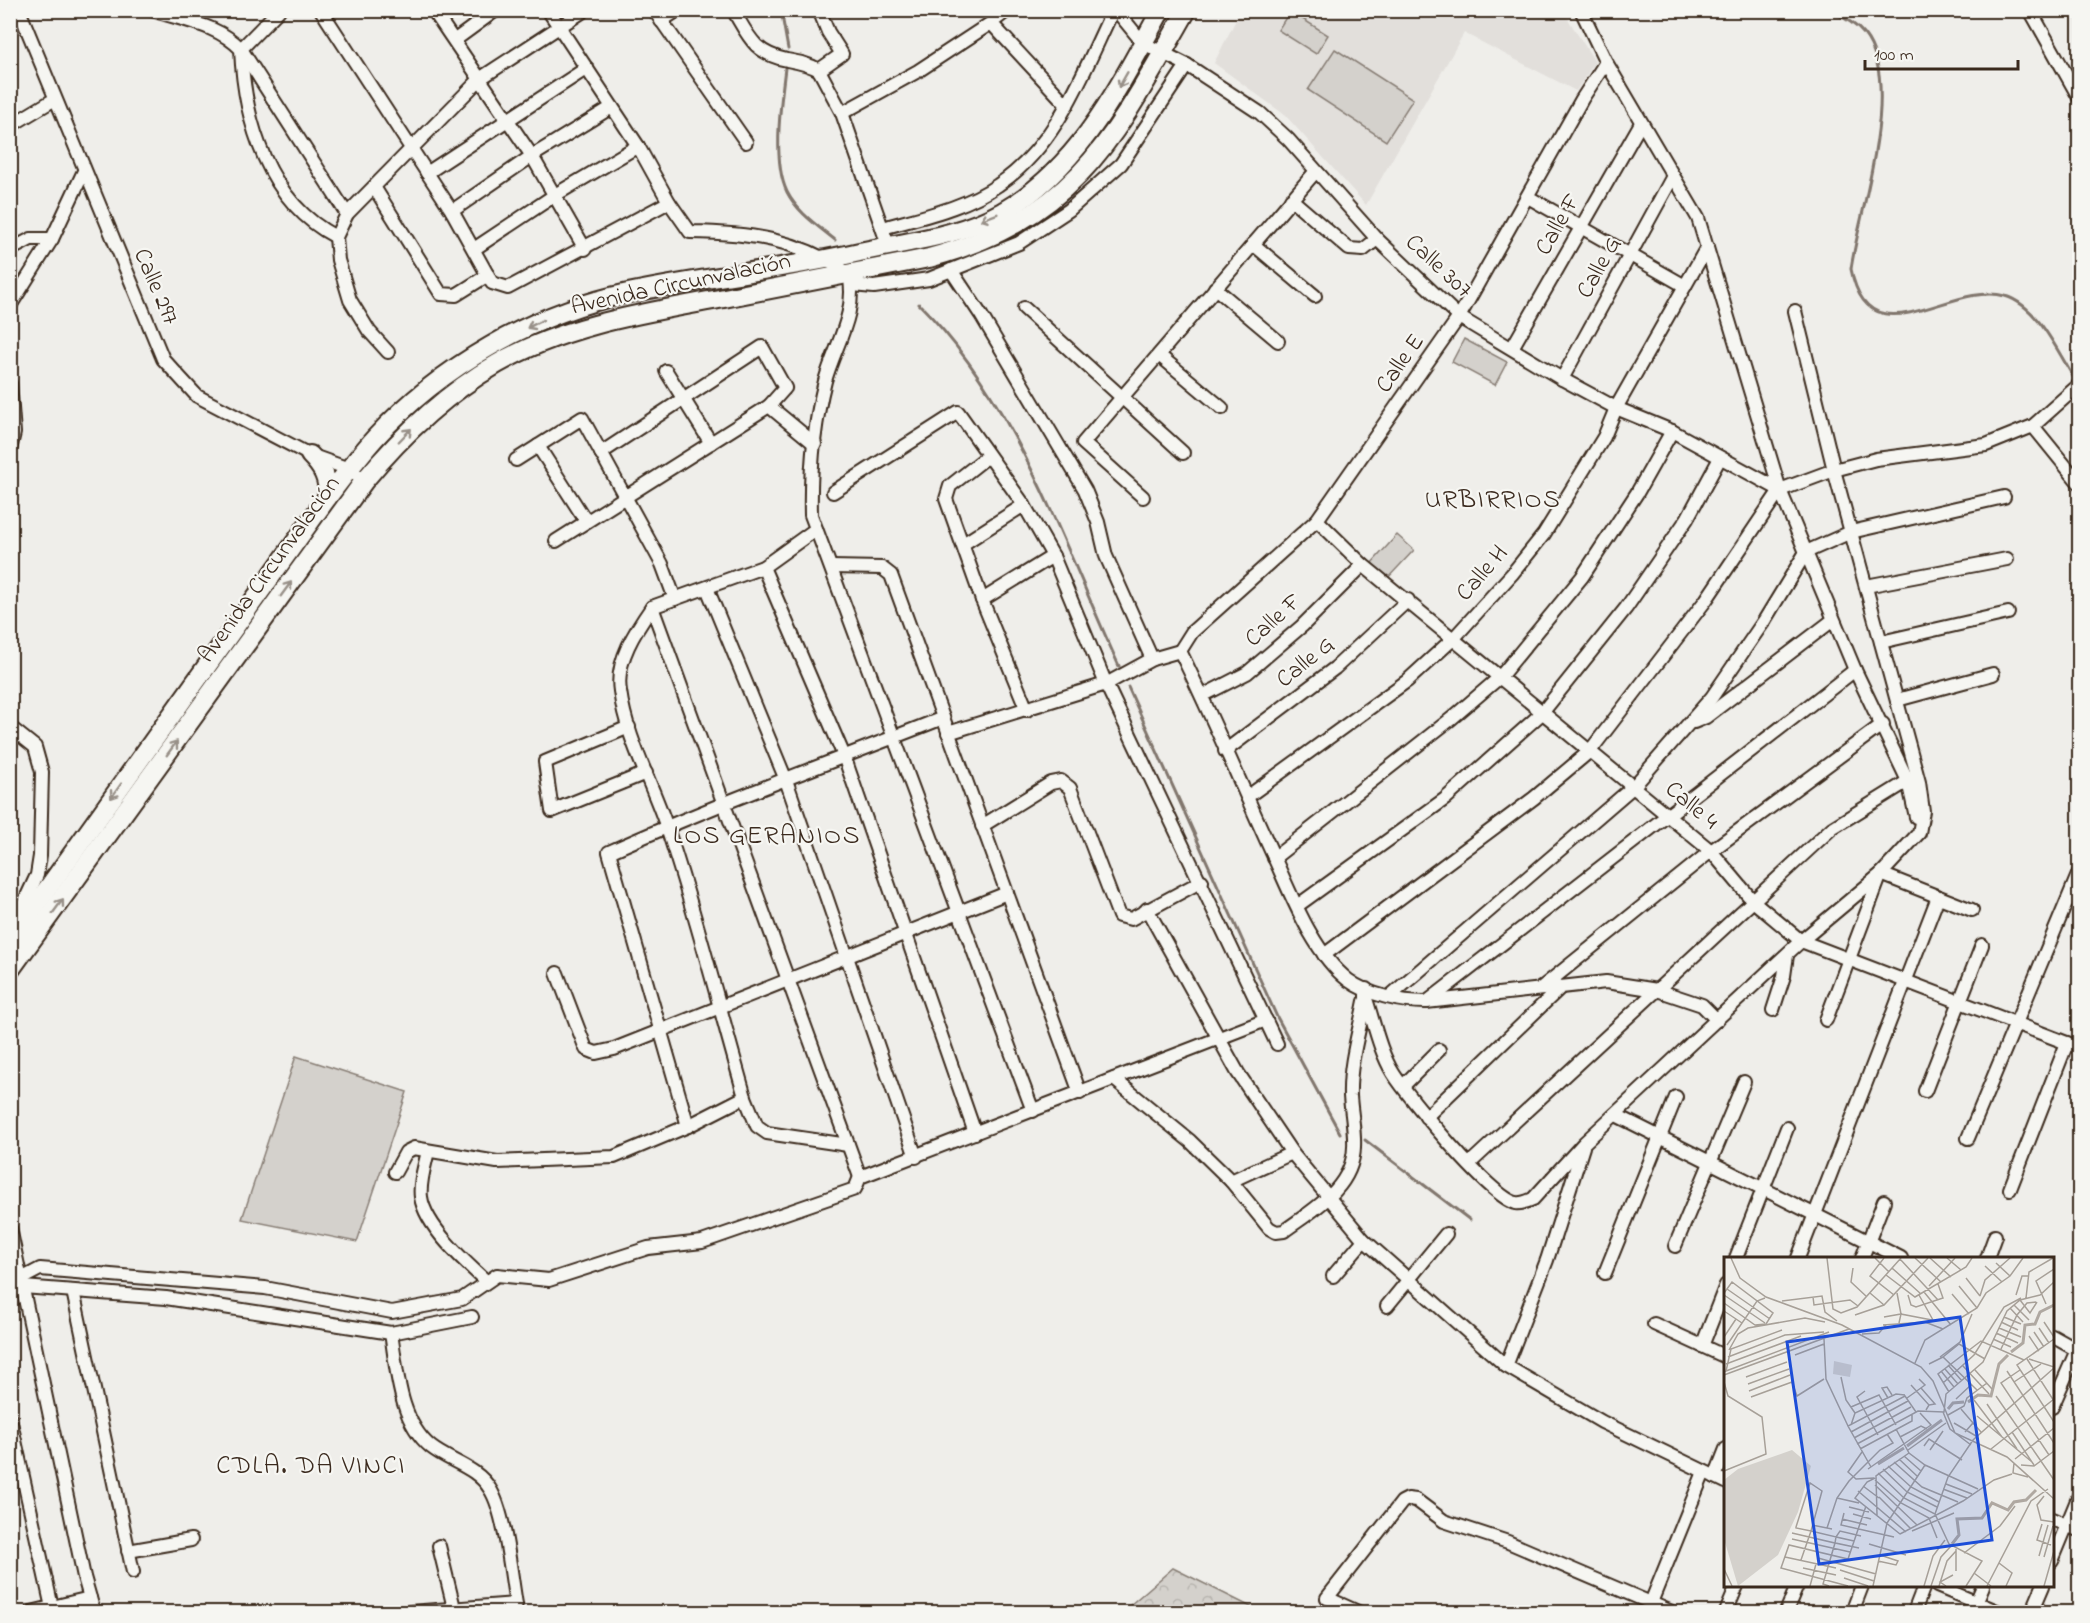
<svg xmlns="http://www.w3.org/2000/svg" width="2090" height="1623" font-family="'Indie Flower',sans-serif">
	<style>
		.built { fill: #e2dfdb }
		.forest { fill: url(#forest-crowns); stroke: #887e75; stroke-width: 1.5 }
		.pitch { fill: #d4d1cc; stroke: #887e75; stroke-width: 1.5 }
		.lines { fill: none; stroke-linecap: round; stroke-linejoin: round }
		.stream { stroke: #81766d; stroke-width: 3 }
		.minor-casing { stroke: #3b2a1e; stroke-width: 16 }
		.highway-casing { stroke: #3b2a1e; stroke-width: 22 }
		.minor { stroke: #f6f6f2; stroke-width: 12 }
		.highway { stroke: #f6f6f2; stroke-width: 18 }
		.oneway { stroke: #989088 }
		.labels { text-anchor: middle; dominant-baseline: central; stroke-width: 4.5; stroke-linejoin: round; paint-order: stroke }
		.street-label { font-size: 24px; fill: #3b2a1e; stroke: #f6f6f2 }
		.neighbourhood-label { font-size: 26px; letter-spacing: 1.5px; fill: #3b2a1e; stroke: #f6f6f2 }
		.inset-river { fill: none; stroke: #afa8a1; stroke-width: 3 }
		.inset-road { fill: none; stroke: #a7a098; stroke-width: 1.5 }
		.view { fill: #1d4ed8; fill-opacity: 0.15; stroke: #1d4ed8; stroke-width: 3 }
		.inset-edge { fill: none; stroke: #3b2a1e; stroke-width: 3 }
	</style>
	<defs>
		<pattern id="forest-crowns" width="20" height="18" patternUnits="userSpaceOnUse" patternTransform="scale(1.5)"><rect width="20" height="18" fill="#d4d1cc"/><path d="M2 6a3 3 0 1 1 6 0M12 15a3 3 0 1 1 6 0" fill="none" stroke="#b7b4af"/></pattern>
	</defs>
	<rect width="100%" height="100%" fill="#efeeea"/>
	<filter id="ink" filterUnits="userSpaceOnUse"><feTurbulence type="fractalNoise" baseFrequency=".0167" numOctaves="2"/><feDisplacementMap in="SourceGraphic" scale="12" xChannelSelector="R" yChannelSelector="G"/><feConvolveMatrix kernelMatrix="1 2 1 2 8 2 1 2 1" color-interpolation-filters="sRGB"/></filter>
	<g filter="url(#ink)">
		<polygon class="built" points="1241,10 1563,11 1595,62 1576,91 1464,33 1366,205 1285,115 1214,63"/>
		<polygon class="forest" points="1173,1568 1261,1612 1122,1612"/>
		<g class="pitch">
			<polygon points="1290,11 1328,35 1316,54 1278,30"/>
			<polygon points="1335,49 1413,99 1386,141 1308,90"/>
			<polygon points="1464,339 1507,362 1495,385 1452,362"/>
			<polygon points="1397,535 1414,550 1386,580 1370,565"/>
			<polygon points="296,1056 407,1092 357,1242 242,1219"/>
		</g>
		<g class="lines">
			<g class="stream">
				<polyline points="781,10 788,49"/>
				<path d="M1830,10c12,7 25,13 34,24 40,50 -5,178 -13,235 18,94 100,11 154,27 34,10 54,59 72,87"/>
				<path d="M785,68c-4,34 -13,93 2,124 10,20 31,34 48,48"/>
				<path d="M919,304c97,96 144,240 200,362"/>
				<polyline points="1128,687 1277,1017 1340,1133"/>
				<polyline points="1365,1140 1470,1220"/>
			</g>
			<defs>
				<g id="minor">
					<polyline points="19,10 163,359 197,396 310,455 349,469 364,481"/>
					<path d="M152,10c32,11 65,14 89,39 3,72 27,153 95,188"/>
					<polyline points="279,10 241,49 347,214"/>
					<polyline points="321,10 452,211 492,283 508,288 669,202"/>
					<polyline points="433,10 532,156 585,249"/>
					<path d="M548,10l90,136 31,56 21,30c62,1 108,7 159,42 9,39 -14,71 -24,107 -11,43 -15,89 -14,134l222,596"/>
					<polyline points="654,10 746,142"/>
					<path d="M733,10c16,27 21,43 54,50 11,2 22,4 32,10l23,43 46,132"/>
					<polyline points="1008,10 991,23 1067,105"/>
					<polyline points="1116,10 1143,43 1187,65 1260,113 1288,139 1377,239 1459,317 1562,379 1616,408 1672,431 1780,490"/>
					<polyline points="1581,10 1606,62 1698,218 1780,490 1855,670 1908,781 1916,817"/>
					<polyline points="2030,10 2080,99"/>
					<polyline points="661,21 678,10"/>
					<polyline points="455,40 496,10"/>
					<polyline points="819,70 842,54 828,32 819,10"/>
					<polyline points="842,113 918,71 991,23"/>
					<polyline points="10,126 55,99"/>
					<polyline points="427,173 587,68"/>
					<polyline points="374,187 441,294 456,295 488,275"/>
					<polyline points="1528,197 1685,286"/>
					<polyline points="1291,199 1349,249 1363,250 1377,239"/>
					<polyline points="452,211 532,156 612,107"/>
					<path d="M883,228c38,-11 82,-20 115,-43 59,-39 85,-113 115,-175"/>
					<polyline points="1253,244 1315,296"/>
					<polyline points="474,249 555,195 638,146"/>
					<polyline points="10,250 31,239 52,239"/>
					<polyline points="951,270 981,315 1085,490 1098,522 1106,556 1152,659"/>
					<polyline points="852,285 874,287 929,279 1019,243 1069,210 1121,164 1187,65"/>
					<polyline points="1215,288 1278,341"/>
					<polyline points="10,306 52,239 84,171"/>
					<polyline points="1024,308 1183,453"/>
					<polyline points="1512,348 1641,123"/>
					<polyline points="388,352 369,331 350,300 338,260 336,237 347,214 481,78 585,10"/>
					<polyline points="1159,355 1222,408"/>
					<polyline points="666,371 711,443"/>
					<polyline points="1562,379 1673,176"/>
					<polyline points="10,383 14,433 10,450"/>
					<polyline points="2033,426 2080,484"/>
					<polyline points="538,446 586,521"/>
					<polyline points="601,453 762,347 785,388 769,406"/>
					<polyline points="988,456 950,486 946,499 982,600 1027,710"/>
					<polyline points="516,460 582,418 662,564 675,599"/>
					<polyline points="833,492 958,412 1024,505 1053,556 1106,684 1277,1044"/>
					<polyline points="1143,497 1083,443 1316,171"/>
					<polyline points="1317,520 1363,565 1711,851 1753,901 1801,941 2080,1048"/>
					<polyline points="816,529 763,567 652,607 860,1177 1266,1020"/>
					<polyline points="556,541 769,406 815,444"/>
					<polyline points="963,544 1024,505"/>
					<polyline points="763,567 844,756 975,1133"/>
					<polyline points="831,567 882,568 891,575 1080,1093"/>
					<polyline points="1866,586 2007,559"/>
					<polyline points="707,588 786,780 916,1157"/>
					<polyline points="982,600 1053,556"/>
					<path d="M652,607c-16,23 -37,54 -32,84 6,46 31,90 46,134 30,88 53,182 79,272l12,29 10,7 81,12"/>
					<polyline points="1881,642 2008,613"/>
					<path d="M1180,651c33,67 62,136 93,204 18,39 40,98 75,125 20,15 53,22 78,22l180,-20 51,8 45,15 15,15"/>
					<polyline points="1180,651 1192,632 1317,520 1459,317 1582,99 1606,62"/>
					<polyline points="1202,696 1247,673 1302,626 1363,565"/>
					<polyline points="1897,700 1993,674"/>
					<polyline points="1694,722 1706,717 1833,620"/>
					<polyline points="10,727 35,747 42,772 40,856 37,875 21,909 28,923"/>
					<polyline points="629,727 545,762 552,811 646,773"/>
					<polyline points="948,733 1106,684 1152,659 1180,651"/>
					<polyline points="1225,751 1335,668 1408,600"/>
					<polyline points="1247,797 1407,681 1454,638 1512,574 1544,534 1604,437 1616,408 1707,247"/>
					<polyline points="982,826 1051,783 1061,781 1070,788 1119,916 1131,919 1202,881"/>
					<polyline points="1274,858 1451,719 1500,677 1582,577 1637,493 1672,431"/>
					<polyline points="1297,906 1445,799 1542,713 1626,608 1687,519 1720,458"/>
					<polyline points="1147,909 1238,1073 1292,1153 1364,1240 1506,1366 1602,1422 1726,1482"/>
					<polyline points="1324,955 1534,798 1590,751 1706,600 1780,490 1834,470 1876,459 1986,445 2033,426 2080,384"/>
					<polyline points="557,973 586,1049 596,1053 614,1049 1007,893"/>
					<path d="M1366,989v10c8,24 14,53 27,74 15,24 98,125 123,130 6,1 12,-2 17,-4l51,-56 217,-202 80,-67 38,-41 4,-22 -4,-29 -85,-312 -39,-159"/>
					<polyline points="1540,989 1711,851 1883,724"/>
					<polyline points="1389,997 1634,786 1712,697 1764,621 1806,552 1851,532 2004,497"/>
					<polyline points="1427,1002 1855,670"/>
					<polyline points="1773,1010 1784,976 1787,955"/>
					<polyline points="1826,1020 1881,874 1972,910"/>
					<path d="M1114,1079l76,62 41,40 38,47 7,4 8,-1c30,-22 69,-43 70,-84 1,-17 -3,-34 -4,-51 -1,-32 9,-64 15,-95"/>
					<polyline points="1403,1086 1439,1050"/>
					<polyline points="1925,1091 1982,945"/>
					<polyline points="1616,1115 1901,1258"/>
					<polyline points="1426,1117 1561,987"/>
					<path d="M688,1126l-79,-274c110,-49 222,-90 334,-134"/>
					<polyline points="1968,1138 2080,870"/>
					<path d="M428,1151c-3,14 -9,32 -7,46 4,29 44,65 65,84"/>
					<polyline points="1469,1164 1832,828 1908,781"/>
					<polyline points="395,1172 406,1152 414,1148 497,1162 614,1157 688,1126 745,1097"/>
					<polyline points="1231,1181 1292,1153"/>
					<polyline points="2010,1189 2067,1043"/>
					<polyline points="10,1228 84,1577 94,1612"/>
					<polyline points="1675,1246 1744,1082"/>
					<polyline points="1736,1258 1787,1128"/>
					<polyline points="1798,1258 1938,897"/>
					<polyline points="1862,1258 1884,1201"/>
					<polyline points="1987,1258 1995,1236"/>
					<polyline points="1605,1273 1676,1097"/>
					<polyline points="1333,1276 1364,1240"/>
					<polyline points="21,1279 40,1269 265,1288 392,1312 462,1299 497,1275 549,1280 648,1248 702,1242 855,1189 860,1177"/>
					<polyline points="23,1287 166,1298 391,1333 472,1317"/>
					<polyline points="73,1291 133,1572"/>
					<polyline points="1387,1306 1446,1234"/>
					<polyline points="1654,1324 1726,1357"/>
					<path d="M391,1333c6,37 8,88 40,114 19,15 46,20 59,42 15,23 21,86 26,115l-106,8"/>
					<polyline points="2052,1336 2077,1350 2052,1407"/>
					<polyline points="1702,1346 1726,1285"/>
					<polyline points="1506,1366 1547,1260 1583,1147"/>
					<polyline points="10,1418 53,1612"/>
					<polyline points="1715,1477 1726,1449"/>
					<polyline points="2052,1519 2080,1531"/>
					<polyline points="439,1546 454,1608"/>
					<polyline points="128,1551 191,1540"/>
					<polyline points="2052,1561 2080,1493"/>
					<polyline points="1937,1586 1999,1612"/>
					<polyline points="1650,1605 1704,1472"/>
					<polyline points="31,1612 90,1598"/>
					<polyline points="80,1612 94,1609"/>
					<polyline points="1358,1612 1327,1598 1402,1502 1408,1499 1416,1500 1444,1521 1508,1542 1672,1612"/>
					<polyline points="1726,1612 1737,1586"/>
					<polyline points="1786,1612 1797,1586"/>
					<polyline points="1852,1612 1862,1586"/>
					<polyline points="1914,1612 1924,1586"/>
					<polyline points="1972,1612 1983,1586"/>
					<polyline points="2032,1612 2043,1586"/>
				</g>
				<g id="highway">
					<path d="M310,455c12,12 20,25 17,43"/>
					<path d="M10,941l317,-443c15,-20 31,-41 48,-60 66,-72 158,-125 253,-145 75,-16 152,-23 227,-40 48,-11 103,-16 147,-41 78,-44 118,-127 159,-202"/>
					<path d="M10,970l354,-489c38,-46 81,-87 133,-117 67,-39 147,-51 222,-65 70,-13 140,-27 210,-41 149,-40 187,-124 258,-248"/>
				</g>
			</defs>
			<use href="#minor" class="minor-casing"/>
			<use href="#highway" class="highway-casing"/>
			<use href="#minor" class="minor"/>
			<use href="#highway" class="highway"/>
		</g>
		<defs><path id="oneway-shaft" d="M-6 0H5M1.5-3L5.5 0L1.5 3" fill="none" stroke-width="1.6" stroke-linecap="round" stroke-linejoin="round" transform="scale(1.5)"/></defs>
		<g class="oneway">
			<use href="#oneway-shaft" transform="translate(1123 80) rotate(120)"/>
			<use href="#oneway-shaft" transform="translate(989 217) rotate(159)"/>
			<use href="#oneway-shaft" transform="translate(535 324) rotate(153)"/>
			<use href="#oneway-shaft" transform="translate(405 435) rotate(-46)"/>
			<use href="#oneway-shaft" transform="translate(286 589) rotate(-54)"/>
			<use href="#oneway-shaft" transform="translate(172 748) rotate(-54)"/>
			<use href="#oneway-shaft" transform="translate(116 791) rotate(125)"/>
			<use href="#oneway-shaft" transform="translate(58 906) rotate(-54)"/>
		</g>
	</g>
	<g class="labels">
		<g class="street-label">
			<text transform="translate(1559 225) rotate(-60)">Calle F</text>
			<text transform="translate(1438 267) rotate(43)">Calle 307</text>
			<text transform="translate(1600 268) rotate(-61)">Calle G</text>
			<text transform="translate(681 285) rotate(-12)">Avenida Circunvalación</text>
			<text transform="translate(155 287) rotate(67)">Calle 297</text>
			<text transform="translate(1401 364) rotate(-55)">Calle E</text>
			<text transform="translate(270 570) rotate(-54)">Avenida Circunvalación</text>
			<text transform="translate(1483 574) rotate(-49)">Calle H</text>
			<text transform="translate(1274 621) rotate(-42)">Calle F</text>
			<text transform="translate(1306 663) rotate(-39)">Calle G</text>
			<text transform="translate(1691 806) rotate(40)">Calle 4</text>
		</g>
		<g class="neighbourhood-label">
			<text x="1493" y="501">URBIRRIOS</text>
			<text x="767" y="837">LOS GERANIOS</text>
			<text x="311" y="1467">CDLA. DA VINCI</text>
		</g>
	</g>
	<g transform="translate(1724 1257)">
		<rect width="330" height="330" fill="#efeeea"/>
		<path d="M68,193l19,16 -13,46 -20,43 -40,31 -14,-47v-59l14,-11z" fill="#d4d1cc"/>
		<path d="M110,104l18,4 -2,12 -17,-3z" fill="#d4d1cc"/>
		<path class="inset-river" d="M287,95l12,-9 2,-18 10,-1 5,-12 14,-7M244,145l10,-7 13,1 8,-32 9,-9M224,152l5,-6 11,-1M183,189l35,-26M154,207l26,-16M228,287l7,-9 -2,-16 25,-1 10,-15 16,7 6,-8 12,-2 10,-10"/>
		<path class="inset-road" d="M7,1l9,20 26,19 76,28 79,42 12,14 22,52 52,24 47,42M103,1l6,51 8,4 16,-6 44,-49M151,1l14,14M160,1l-14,18 24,19M191,1l26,24M206,1l21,19M223,1l14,12M176,2l38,41M272,6l14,13M261,9l17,16M129,11l-2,14 16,15M168,11l29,26M162,18l29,22 51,-30 6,-9M242,21l14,18M205,29l26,-28M235,29l18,22M3,32l43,30M200,35l27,33M0,36l8,-11 41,31 -7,11 -11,1 -31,-22M146,36l14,12M173,36l4,21 31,6M228,37l17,20M0,38l41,28M184,38l3,10 5,2 27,-9 -5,-14M195,38l14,25M292,38l6,-19h7M256,39l5,-16 25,-22M89,40l1,8 36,-5 8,6M302,41l3,-26 24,-14M296,43l10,13 7,-11M58,44l40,-5 3,16 12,9M322,47l-10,-23 18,-12M290,48l15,15M286,51l13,14M0,54l18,12M131,58l29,-10 44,-47M160,60l17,-3 -2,9M280,60l17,7M277,65l17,8M320,65l10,15M159,68l42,-3 18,7M275,71l22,9M315,71l10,15M58,73l-51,19 -5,22 103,-39M310,75l10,15M272,76l22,10M138,77l17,-1 7,-8M305,79l10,15M0,80l12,-18M100,82l2,40 22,47M269,82l18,8M330,82l-37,26 37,57M3,88l30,-44 8,-3M277,92l16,-34 10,-12 9,-1M5,93l9,-16 10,-6 57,-10 20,4M71,98l29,-11M4,100l57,-22 39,-3M216,100l20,-15 12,-28M219,100l16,-13 26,15M303,102l27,42M305,102l25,8M191,106l10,-23 52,-32 9,-15 24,-17 13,-18M2,107l75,-28M205,107l14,-7 34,33M224,108l14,16M239,109l26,28M221,112l13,15M251,113l17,19M296,113l-19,13 48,72M217,114l13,16M283,114l47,72M0,118l125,-46M22,120l41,-15M117,120l5,23 9,13M0,125l4,14 34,21 4,37 -42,17M290,125l27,-18M219,126l31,-28 30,-48 17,-9M24,127l41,-15M187,128l18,20 -3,5M197,131l14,16 -6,1M25,134l41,-16M141,134l-8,6 21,38M225,135l-11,-18 43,-33 43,19M272,139l58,84M27,140l41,-15 5,14 27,-17M164,141l-6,-10 5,-1 5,8M183,141l18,-13 -6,-6M232,142l16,-15M250,143l28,37M263,147l30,45M127,150l28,-12 17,30M237,152l12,14M219,155l7,17 21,16M224,158l16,-9 3,-8 20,-15M253,159l55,46M230,166l22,13M127,168l4,-12 41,-19 9,1M172,172l13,24 16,12 53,24M127,175l57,-31M241,175l8,-9 8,9M288,175l22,33M176,180l21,-11 6,3M130,181l57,-31M133,187l61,-33 26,1 2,-18 37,-32 24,-51 13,-11 20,-5 14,-13M200,189l5,-7 33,21M136,192l52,-28v-7M267,192l63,-50M184,193l38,-27M206,193l13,-19M138,195l-14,20 8,7 18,-1M180,199l17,15M175,202l18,17M291,202l39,-31M170,205l28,25 36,15M290,206l-1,10 15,4M297,208l13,1 20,-15M164,209l23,21 28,15M147,210l-23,-41 57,-30 11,16M144,212l63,-44 -11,-12M159,212l24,23 30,15M154,216l26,25 31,16 14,30 33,17 -16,25M151,221l-8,4 -12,16 45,36M151,223l26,23 28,15 8,20M222,227l26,10M151,228l42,40M139,229l16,12M219,232l24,9M134,234l48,41M320,239l-7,9 4,15 13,2M155,240l32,32M113,241l22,5M125,250l20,5M120,256l-3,12 53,12M129,257l18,5M211,257l13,-37 25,-37 81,-72M153,258l-1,-39 33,-23M118,262l25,6M318,267l-5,16 14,5M88,268l20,4M103,271l10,-30 12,-17 31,-31 13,-7 -6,-9M188,274l42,-18M68,276l43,10 1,-6 18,4M176,277l63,-33 31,-21 18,-6M68,282l58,13M145,287l37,11M240,296l36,-27 15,-20M315,299l9,-31M61,300l51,11M320,300l9,-31M94,301l58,16M77,303l10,-29 11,-40 -12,-8 -14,44v1l15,3 25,6 4,-6 21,5M154,304l18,4 2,-4 -18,-6M275,306l13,10 -6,13M79,311l33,7M0,312l8,17M116,313l34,11M232,314v-22M250,316l17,13M120,321l24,8M86,329l6,-22M105,329l-6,-2 12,-41 24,5M124,329l-67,-18 8,-23 59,14 18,-53M149,329l14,-63 38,-58M200,329l9,-30 12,-16M207,329l10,-29 11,-12M215,329l8,-25 9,-10M222,329l-6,-4 13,-7M263,329l44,-85 17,-12M320,329l10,-35"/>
		<path class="view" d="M236,60l32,223 -173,24 -32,-222z"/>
		<rect width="330" height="330" class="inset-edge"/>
	</g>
	<rect width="2090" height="1623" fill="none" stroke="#f6f6f2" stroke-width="36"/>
	<rect x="18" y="18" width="2054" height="1587" fill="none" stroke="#3b2a1e" stroke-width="2" filter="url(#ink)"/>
	<path d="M1865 60v9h153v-9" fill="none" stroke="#3b2a1e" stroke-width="3"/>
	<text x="1874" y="60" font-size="18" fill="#3b2a1e" stroke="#f6f6f2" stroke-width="4.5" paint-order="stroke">100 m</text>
</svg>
